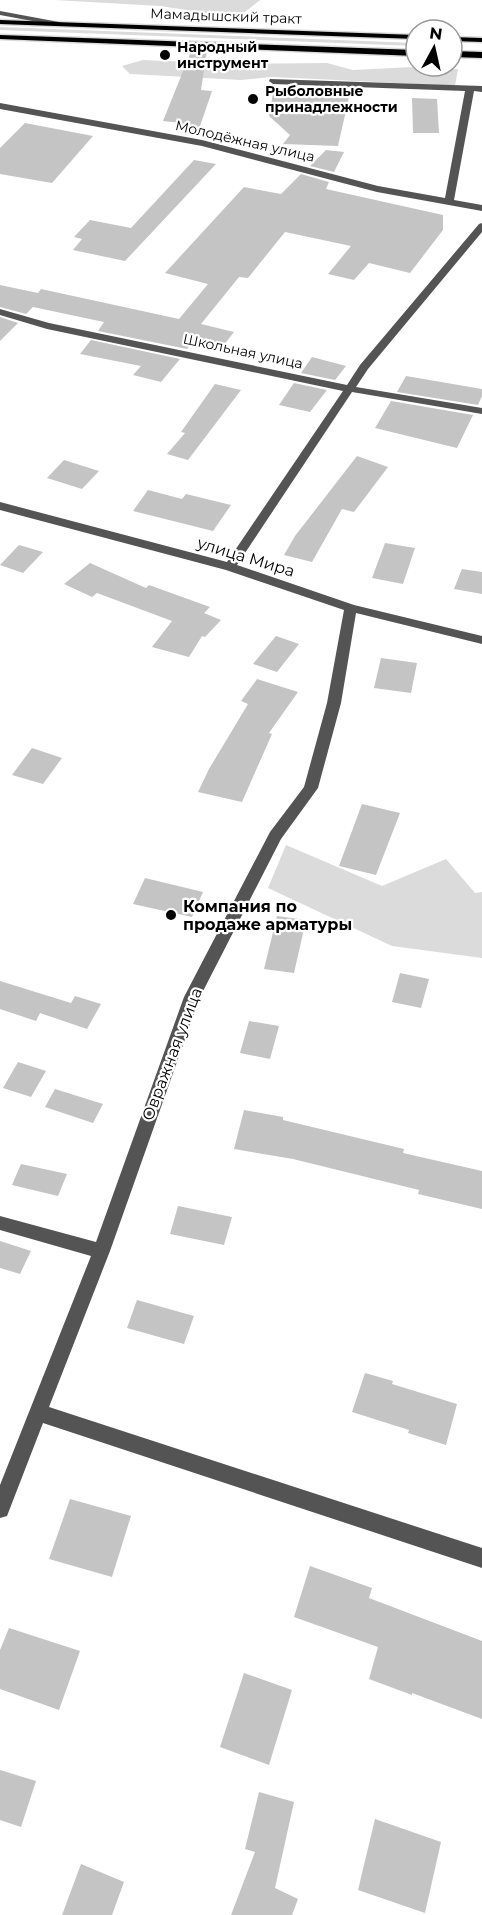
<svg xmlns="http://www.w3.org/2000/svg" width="482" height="1915" font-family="Montserrat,sans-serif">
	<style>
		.green { fill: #dbdbdb }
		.building { fill: #c4c4c4 }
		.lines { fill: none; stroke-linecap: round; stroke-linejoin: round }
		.major-casing { stroke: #dbdbdb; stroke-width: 3 }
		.minor { fill: #545454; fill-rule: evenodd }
		.major { fill: #000; fill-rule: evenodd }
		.poi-dot { fill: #000; stroke: #fff; stroke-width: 2 }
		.labels { text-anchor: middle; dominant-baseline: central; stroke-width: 4.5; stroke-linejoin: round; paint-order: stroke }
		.far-street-label { font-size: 14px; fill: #000; stroke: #fff }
		.far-poi-label { font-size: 14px; font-weight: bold; fill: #000; stroke: #fff; text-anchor: start }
		.street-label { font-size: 16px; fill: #000; stroke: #fff }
		.poi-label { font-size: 16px; font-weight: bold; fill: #000; stroke: #fff; text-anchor: start }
	</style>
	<rect width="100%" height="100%" fill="#fff"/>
	<g class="green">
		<polygon points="54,0 260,0 245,12 207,13 160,6"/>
		<polygon points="0,27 416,43 416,46 0,30"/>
		<polygon points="143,60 233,64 327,63 353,70 413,67 458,69 455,86 316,79 270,77 241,80 168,76 130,74 122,66"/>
		<polygon points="286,845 382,886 446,859 475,893 482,892 482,958 392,946 268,888"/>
	</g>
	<g class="building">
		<polygon points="192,49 207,50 201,90 212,91 199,129 180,127 181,123 163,121"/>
		<polygon points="273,93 349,97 338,146 283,144 290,135 269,116"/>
		<polygon points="412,98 437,99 439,133 413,133"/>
		<polygon points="25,123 93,136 52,183 0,174 0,148"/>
		<polygon points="326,150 344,152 334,172 310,166"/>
		<polygon points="194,160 216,164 125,261 73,250 82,239 74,237 90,220 131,228"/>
		<polygon points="301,174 329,182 326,189 443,215 443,230 410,273 369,263 354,280 328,274 351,246 285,232 248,278 239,277 201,324 234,332 220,350 192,343 187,349 98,331 104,322 33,307 26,314 0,307 0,285 38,293 41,289 179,319 208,284 165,273 244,187 281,194"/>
		<polygon points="0,317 18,323 0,341"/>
		<polygon points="91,340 180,359 161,382 133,375 141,366 80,354"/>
		<polygon points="312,357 346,366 335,380 301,373"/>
		<polygon points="406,376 482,389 482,396 478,405 397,392"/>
		<polygon points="294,383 327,390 310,412 279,405"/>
		<polygon points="215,384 241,390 188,460 167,454 185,433 181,432"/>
		<polygon points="391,401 473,415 457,448 375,428"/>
		<polygon points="357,456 388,467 354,512 342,509 312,562 284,555 295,536"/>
		<polygon points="64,460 99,471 82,489 47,478"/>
		<polygon points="148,490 182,499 186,494 231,505 213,531 133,511"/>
		<polygon points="385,543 415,548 403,584 372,578"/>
		<polygon points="19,545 43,552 23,573 0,565"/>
		<polygon points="90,563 146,588 149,585 210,607 204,613 221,620 205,637 202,636 189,657 152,647 172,621 97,593 92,597 64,584"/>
		<polygon points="462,569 482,572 482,594 454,589"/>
		<polygon points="276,636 299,644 277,672 253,664"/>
		<polygon points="381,658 417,663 411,693 374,688"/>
		<polygon points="257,679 298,692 269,733 272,734 242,802 198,792 209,769 248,704 241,701"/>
		<polygon points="32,748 62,758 43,784 12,775"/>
		<polygon points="362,804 400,813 376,875 339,866"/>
		<polygon points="145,878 203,892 192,917 133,904"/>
		<polygon points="277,916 306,920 294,973 264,969"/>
		<polygon points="400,973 429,979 421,1008 392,1002"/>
		<polygon points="0,981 71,1003 75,996 101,1004 87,1029 40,1013 36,1021 0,1009"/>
		<polygon points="249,1021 279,1026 270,1059 240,1053"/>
		<polygon points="18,1062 46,1071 31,1097 3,1088"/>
		<polygon points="55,1089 103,1104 93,1123 45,1107"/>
		<polygon points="244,1110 283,1117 283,1120 404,1149 403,1153 482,1171 482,1209 418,1194 419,1190 293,1159 234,1149"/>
		<polygon points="21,1164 67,1174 58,1196 12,1185"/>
		<polygon points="178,1206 232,1217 224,1245 170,1234"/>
		<polygon points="0,1241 31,1251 20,1274 0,1268"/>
		<polygon points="137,1300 194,1316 184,1344 127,1328"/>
		<polygon points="365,1373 393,1381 392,1384 457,1404 446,1445 408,1433 409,1430 352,1412"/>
		<polygon points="70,1499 131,1516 112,1577 49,1559"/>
		<polygon points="310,1566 372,1588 369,1598 482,1641 482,1719 412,1693 412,1695 369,1679 378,1647 294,1617"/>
		<polygon points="9,1628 80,1651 59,1710 0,1689 0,1650"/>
		<polygon points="244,1673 292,1690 269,1765 220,1747"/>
		<polygon points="0,1770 36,1781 21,1827 0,1820"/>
		<polygon points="259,1792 294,1802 275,1888 298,1899 292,1915 231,1915 255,1852 245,1849"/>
		<polygon points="375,1819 441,1842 425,1913 358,1890"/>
		<polygon points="81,1864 124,1882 112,1915 62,1915"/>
	</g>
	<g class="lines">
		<defs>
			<g id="major">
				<polygon points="0,20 416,35 416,39 0,24"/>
				<polygon points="0,35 416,50 416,56 0,39"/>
				<polygon points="452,37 482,38 482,42 452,41"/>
				<polygon points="452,51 482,52 482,58 452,57"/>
			</g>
		</defs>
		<use href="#major" class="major-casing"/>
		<g class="minor">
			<polygon points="0,11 59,22 63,24 59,26 0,15"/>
			<polygon points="270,79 482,86 482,92 474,91 454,200 482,205 482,211 377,192 202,146 0,109 0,103 202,140 378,186 445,198 465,91 273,84 269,81"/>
			<polygon points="482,223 482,232 368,369 356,387 482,408 482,414 352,392 237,565 354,605 482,636 482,644 356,613 341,703 318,788 281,839 200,997 110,1251 49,1407 482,1548 482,1568 43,1423 7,1516 0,1518 0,1485 91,1256 0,1230 0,1216 96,1242 184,997 270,832 304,787 327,703 344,610 226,570 0,510 0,502 227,562 343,391 47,329 0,315 0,309 49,323 347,385 360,365 479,224"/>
		</g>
		<use href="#major" class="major"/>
	</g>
	<g class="poi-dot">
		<circle cx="165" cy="55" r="6"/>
		<circle cx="253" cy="99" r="6"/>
		<circle cx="171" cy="915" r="6"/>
	</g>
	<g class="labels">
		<g class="far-street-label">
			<text transform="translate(226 16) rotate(2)">Мамадышский тракт</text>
			<text transform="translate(245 141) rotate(13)">Молодёжная улица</text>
			<text transform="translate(243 351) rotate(12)">Школьная улица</text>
		</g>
		<g class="far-poi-label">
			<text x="177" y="47">Народный<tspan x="177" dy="16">инструмент</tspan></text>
			<text x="265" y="91">Рыболовные<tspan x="265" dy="16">принадлежности</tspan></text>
		</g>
		<g class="street-label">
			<text transform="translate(246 557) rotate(17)">улица Мира</text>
			<text transform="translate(172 1054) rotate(-69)">Овражная улица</text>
		</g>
		<g class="poi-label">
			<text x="183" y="906">Компания по<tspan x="183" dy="18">продаже арматуры</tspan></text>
		</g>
	</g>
	<g transform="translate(434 48) rotate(8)"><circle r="28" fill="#ffffff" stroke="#999999" stroke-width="1.5"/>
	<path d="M0-4.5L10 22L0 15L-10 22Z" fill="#000000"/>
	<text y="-9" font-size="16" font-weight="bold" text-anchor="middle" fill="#000000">N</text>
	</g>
</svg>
